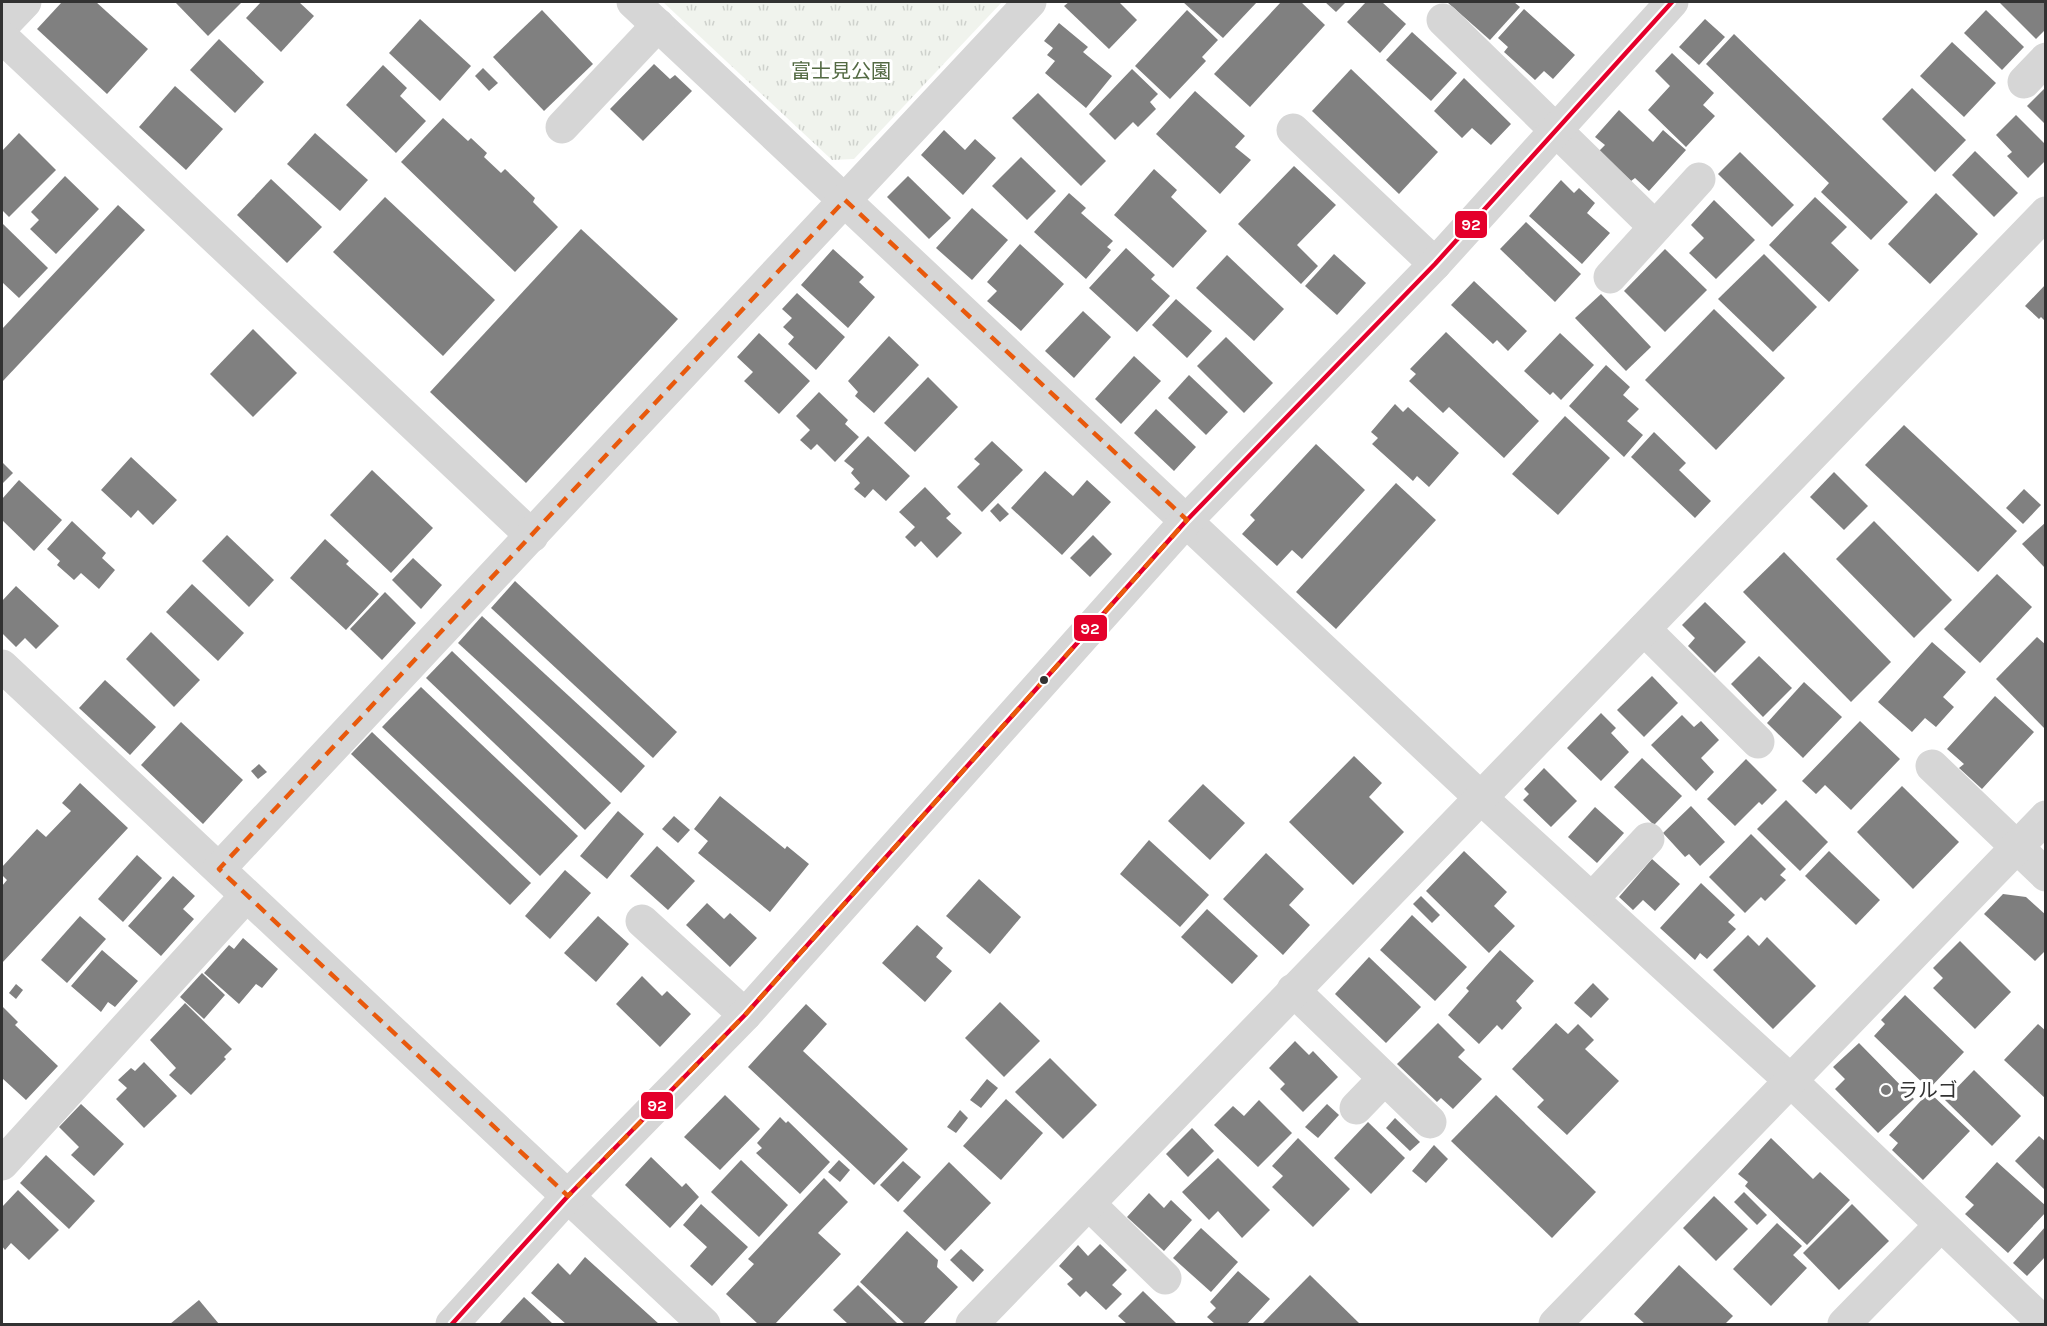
<svg xmlns="http://www.w3.org/2000/svg" width="2047" height="1326" font-family="Karla,'Noto Sans JP',sans-serif">
	<style>
		.park { fill: url(#park-tufts) }
		.building { fill: #808080 }
		.lines { fill: none; stroke-linecap: round; stroke-linejoin: round }
		.minor { stroke: #d6d6d6; stroke-width: 33 }
		.bus-1-casing { stroke: #fff; stroke-width: 9 }
		.bus-1 { stroke: #e4002b; stroke-width: 4.5 }
		.marked { fill: none; stroke: #e8590c; stroke-width: 4.5; stroke-dasharray: 12 8; stroke-linejoin: round }
		.bus-dot { fill: #323232; stroke: #fff; stroke-width: 2 }
		.poi-dot { fill: #7a7a7a; stroke: #fff; stroke-width: 2 }
		.labels { text-anchor: middle; dominant-baseline: central; stroke-width: 6; stroke-linejoin: round; paint-order: stroke }
		.park-label { font-size: 20px; fill: #536a43; stroke: #fff }
		.poi-label { font-size: 20px; fill: #323232; stroke: #fff; text-anchor: start }
		.line-badge { stroke: #fff; stroke-width: 2 }
		.badge-label { font-size: 16px; text-anchor: middle; font-weight: bold; fill: #fff }
	</style>
	<defs>
		<pattern id="park-tufts" width="24" height="20" patternUnits="userSpaceOnUse" patternTransform="scale(1.5)"><rect width="24" height="20" fill="#f0f3ed"/><path d="M3 7l-1-3M5 7V3M7 7l1-3M15 17l-1-3M17 17v-4M19 17l1-3" fill="none" stroke="#ced1cc"/></pattern>
	</defs>
	<rect width="100%" height="100%" fill="#fff"/>
	<polygon class="park" points="663,2 1002,2 854,159 832,160"/>
	<g class="building">
		<polygon points="62,2 96,2 148,49 107,94 37,29"/>
		<polygon points="175,2 242,2 208,36"/>
		<polygon points="261,2 299,2 314,16 281,52 246,18"/>
		<polygon points="1069,2 1119,2 1137,20 1109,49 1064,6"/>
		<polygon points="1183,2 1257,2 1223,38"/>
		<polygon points="1281,2 1301,2 1325,25 1250,107 1214,74"/>
		<polygon points="1325,2 1346,2 1336,12"/>
		<polygon points="1366,2 1382,2 1406,24 1380,53 1347,22"/>
		<polygon points="1447,2 1514,2 1520,7 1490,40"/>
		<polygon points="1999,2 2046,2 2046,29 2036,39"/>
		<polygon points="1524,9 1575,55 1553,79 1544,71 1535,80 1504,52 1508,47 1498,38"/>
		<polygon points="542,10 593,64 544,111 493,57"/>
		<polygon points="1187,10 1218,40 1202,57 1206,61 1170,99 1135,66"/>
		<polygon points="1986,10 2024,47 2002,70 1964,33"/>
		<polygon points="420,19 471,66 440,101 389,53"/>
		<polygon points="1705,19 1725,37 1699,65 1679,47"/>
		<polygon points="1059,23 1088,47 1083,52 1112,76 1086,108 1045,73 1055,61 1047,55 1053,48 1044,41"/>
		<polygon points="1412,32 1457,73 1431,101 1386,60"/>
		<polygon points="1734,34 1908,202 1871,240 1821,192 1829,183 1706,64"/>
		<polygon points="219,39 264,82 235,113 190,70"/>
		<polygon points="1952,42 1996,83 1964,117 1920,76"/>
		<polygon points="1672,53 1714,93 1703,105 1715,116 1686,147 1648,110 1670,86 1655,71"/>
		<polygon points="654,64 670,79 675,75 692,91 643,141 610,109"/>
		<polygon points="383,65 407,88 400,96 426,121 396,153 346,105"/>
		<polygon points="483,68 498,83 489,91 475,76"/>
		<polygon points="1132,69 1158,94 1150,102 1156,109 1138,127 1133,122 1115,140 1089,114"/>
		<polygon points="1351,69 1438,152 1399,194 1312,111"/>
		<polygon points="1464,78 1511,124 1491,145 1472,128 1462,138 1434,111"/>
		<polygon points="175,86 223,129 186,170 139,127"/>
		<polygon points="2046,87 2046,125 2027,106"/>
		<polygon points="1912,88 1966,140 1935,172 1882,119"/>
		<polygon points="1195,91 1245,136 1235,147 1251,160 1220,194 1156,134"/>
		<polygon points="1038,93 1106,161 1081,186 1012,118"/>
		<polygon points="1619,110 1653,142 1663,130 1686,150 1649,191 1635,178 1631,181 1599,151 1605,145 1595,137"/>
		<polygon points="2016,115 2046,145 2046,160 2028,178 2007,156 2012,152 1996,135"/>
		<polygon points="443,118 468,141 471,138 487,153 484,157 501,173 505,169 535,198 533,202 558,227 515,272 401,162"/>
		<polygon points="944,130 965,150 975,139 996,158 963,195 921,155"/>
		<polygon points="19,133 56,170 9,217 2,210 2,151"/>
		<polygon points="315,133 368,180 340,211 287,164"/>
		<polygon points="1975,151 2018,193 1994,217 1952,175"/>
		<polygon points="1740,152 1794,205 1772,227 1718,174"/>
		<polygon points="1021,157 1056,191 1027,220 992,186"/>
		<polygon points="1294,166 1336,205 1297,245 1318,266 1301,284 1238,224"/>
		<polygon points="1154,169 1177,190 1171,197 1207,231 1173,268 1114,215"/>
		<polygon points="65,176 99,209 56,254 30,229 39,220 31,212"/>
		<polygon points="908,176 951,218 929,239 887,197"/>
		<polygon points="271,179 322,227 287,263 237,215"/>
		<polygon points="1561,180 1574,193 1579,188 1595,203 1587,213 1610,233 1582,264 1529,216"/>
		<polygon points="1069,193 1086,208 1081,213 1113,241 1107,247 1111,250 1086,279 1034,232"/>
		<polygon points="1936,193 1978,234 1930,284 1888,244"/>
		<polygon points="385,197 495,300 443,356 333,252"/>
		<polygon points="1815,197 1847,227 1831,243 1859,270 1829,302 1769,245"/>
		<polygon points="1714,200 1755,240 1716,279 1689,253 1704,238 1691,225"/>
		<polygon points="118,205 145,230 2,382 2,329"/>
		<polygon points="972,208 1008,240 972,280 936,248"/>
		<polygon points="1526,222 1581,274 1555,302 1500,249"/>
		<polygon points="2,223 48,268 19,298 2,282"/>
		<polygon points="581,229 678,319 526,483 430,392"/>
		<polygon points="1020,244 1064,284 1021,331 987,301 997,291 987,282"/>
		<polygon points="1126,248 1155,275 1151,279 1170,296 1137,332 1089,288"/>
		<polygon points="833,249 864,277 859,282 875,297 848,328 801,285"/>
		<polygon points="1665,249 1707,290 1665,332 1624,291"/>
		<polygon points="1334,254 1366,283 1337,315 1305,286"/>
		<polygon points="1764,254 1817,307 1773,352 1718,299"/>
		<polygon points="1227,255 1284,309 1254,341 1196,288"/>
		<polygon points="1474,281 1527,331 1508,351 1497,340 1493,344 1451,305"/>
		<polygon points="2046,284 2046,322 2041,317 2039,319 2025,306"/>
		<polygon points="797,293 845,337 816,370 788,344 794,337 783,327 792,318 782,309"/>
		<polygon points="1601,294 1651,347 1626,371 1575,318"/>
		<polygon points="1176,299 1212,331 1187,358 1152,325"/>
		<polygon points="1714,309 1785,378 1716,450 1645,380"/>
		<polygon points="1083,311 1111,337 1074,378 1045,351"/>
		<polygon points="253,329 297,373 253,417 210,374"/>
		<polygon points="1446,332 1539,421 1504,458 1449,407 1443,413 1409,381 1416,374 1410,369"/>
		<polygon points="759,333 810,381 779,414 744,381 753,372 737,357"/>
		<polygon points="1560,333 1594,365 1561,400 1553,392 1550,395 1524,371"/>
		<polygon points="889,336 919,365 874,413 855,396 858,392 848,381"/>
		<polygon points="1226,337 1273,383 1244,413 1197,366"/>
		<polygon points="1134,356 1161,381 1121,424 1095,399"/>
		<polygon points="1606,365 1630,387 1623,395 1639,409 1627,421 1643,435 1624,457 1569,406"/>
		<polygon points="1189,375 1228,412 1206,435 1168,398"/>
		<polygon points="928,377 958,407 915,452 884,423"/>
		<polygon points="819,392 848,420 845,424 859,437 835,462 817,444 811,450 800,440 810,430 796,416"/>
		<polygon points="1395,404 1403,412 1408,407 1459,453 1429,487 1417,476 1413,481 1372,444 1378,438 1371,432"/>
		<polygon points="1156,409 1196,447 1174,471 1134,433"/>
		<polygon points="1565,416 1610,458 1558,515 1512,474"/>
		<polygon points="1904,425 2017,531 1978,572 1865,465"/>
		<polygon points="1654,432 1686,463 1679,470 1711,501 1695,518 1631,457"/>
		<polygon points="868,436 910,476 886,501 873,489 865,498 854,489 860,483 851,473 854,469 844,461"/>
		<polygon points="992,441 1023,470 982,512 957,487 980,464 974,459"/>
		<polygon points="1316,444 1365,490 1302,559 1292,550 1277,566 1242,534 1255,520 1250,515"/>
		<polygon points="131,457 177,500 153,525 138,510 131,518 101,490"/>
		<polygon points="2,462 13,473 2,484"/>
		<polygon points="372,470 433,528 391,573 330,515"/>
		<polygon points="1045,471 1073,496 1087,480 1111,502 1062,555 1011,508"/>
		<polygon points="1834,472 1868,506 1844,530 1810,497"/>
		<polygon points="19,480 62,520 34,551 2,520 2,499"/>
		<polygon points="1396,483 1436,520 1336,629 1296,592"/>
		<polygon points="925,487 951,514 946,518 962,533 937,558 921,541 915,547 905,537 915,527 899,512"/>
		<polygon points="2024,489 2041,505 2023,524 2006,508"/>
		<polygon points="998,503 1009,514 1000,522 990,511"/>
		<polygon points="72,521 106,553 102,558 115,570 99,589 81,573 74,580 57,565 60,561 47,549"/>
		<polygon points="1874,521 1952,600 1914,638 1836,559"/>
		<polygon points="2046,522 2046,569 2022,544"/>
		<polygon points="227,535 274,580 249,607 202,561"/>
		<polygon points="1093,535 1112,554 1090,577 1070,558"/>
		<polygon points="325,539 349,561 346,564 379,594 346,630 290,578"/>
		<polygon points="1784,552 1891,662 1851,702 1743,592"/>
		<polygon points="413,558 442,585 421,609 392,580"/>
		<polygon points="1997,574 2032,607 1980,663 1944,629"/>
		<polygon points="515,581 677,732 653,758 491,608"/>
		<polygon points="192,584 244,633 218,661 166,612"/>
		<polygon points="16,586 59,626 36,649 25,638 16,647 2,633 2,601"/>
		<polygon points="385,592 416,623 382,660 350,629"/>
		<polygon points="1705,602 1746,642 1715,673 1688,646 1695,638 1682,625"/>
		<polygon points="482,616 645,766 621,793 458,643"/>
		<polygon points="151,632 200,680 174,707 126,659"/>
		<polygon points="2037,637 2046,645 2046,730 1996,679"/>
		<polygon points="1932,642 1966,672 1943,697 1954,707 1936,727 1925,718 1912,732 1878,702"/>
		<polygon points="452,651 611,803 585,830 426,678"/>
		<polygon points="1759,656 1792,688 1763,717 1731,684"/>
		<polygon points="1652,676 1678,703 1644,737 1617,710"/>
		<polygon points="105,680 156,727 130,755 79,708"/>
		<polygon points="1804,682 1842,717 1803,758 1767,723"/>
		<polygon points="421,687 578,836 540,876 382,727"/>
		<polygon points="1995,696 2034,732 1982,789 1959,768 1964,764 1947,749"/>
		<polygon points="1601,713 1616,728 1611,733 1629,752 1601,781 1567,748"/>
		<polygon points="1682,715 1694,727 1701,721 1719,740 1701,758 1714,772 1696,791 1651,745"/>
		<polygon points="1860,721 1900,759 1851,810 1825,785 1816,794 1802,781"/>
		<polygon points="181,722 243,780 203,824 141,765"/>
		<polygon points="372,732 531,883 510,905 351,754"/>
		<polygon points="1354,756 1382,783 1369,797 1404,832 1353,885 1289,822"/>
		<polygon points="1642,758 1682,796 1654,825 1614,787"/>
		<polygon points="1746,759 1777,790 1762,805 1759,802 1735,826 1707,799"/>
		<polygon points="259,764 267,772 258,779 251,771"/>
		<polygon points="1544,768 1577,801 1551,827 1523,800 1529,794 1524,789"/>
		<polygon points="80,783 128,828 2,963 2,886 7,880 2,875 2,867 37,829 46,837 71,811 62,803"/>
		<polygon points="1203,784 1245,823 1210,860 1168,821"/>
		<polygon points="1902,786 1959,842 1913,889 1857,832"/>
		<polygon points="720,796 785,849 787,846 809,864 770,912 698,853 708,841 694,829"/>
		<polygon points="1786,800 1828,842 1800,871 1757,829"/>
		<polygon points="1691,806 1725,842 1700,866 1689,854 1685,857 1663,833"/>
		<polygon points="1595,807 1624,833 1597,863 1568,837"/>
		<polygon points="618,811 644,834 607,879 580,856"/>
		<polygon points="674,816 690,830 678,843 662,829"/>
		<polygon points="1751,834 1786,869 1780,875 1786,880 1765,901 1761,897 1745,913 1709,877"/>
		<polygon points="1149,840 1209,895 1180,927 1120,874"/>
		<polygon points="657,846 695,881 668,910 630,876"/>
		<polygon points="1464,851 1507,892 1494,906 1515,926 1489,953 1426,891"/>
		<polygon points="1829,851 1880,900 1856,925 1805,876"/>
		<polygon points="1266,853 1304,889 1289,905 1310,925 1283,955 1223,899"/>
		<polygon points="137,855 162,878 123,922 98,899"/>
		<polygon points="1652,859 1680,884 1655,911 1643,900 1633,910 1619,897"/>
		<polygon points="565,870 591,893 550,939 525,916"/>
		<polygon points="173,876 195,896 183,909 194,919 161,956 128,926"/>
		<polygon points="979,879 1021,917 990,954 946,916"/>
		<polygon points="1701,883 1735,915 1728,922 1736,929 1707,959 1700,953 1695,960 1660,928"/>
		<polygon points="2003,894 2026,897 2046,915 2046,950 2035,961 1984,914"/>
		<polygon points="1421,896 1440,915 1432,923 1413,904"/>
		<polygon points="707,903 724,919 730,913 757,938 730,967 686,925"/>
		<polygon points="1207,909 1258,956 1232,984 1181,937"/>
		<polygon points="1412,915 1467,967 1435,1001 1380,950"/>
		<polygon points="80,916 106,939 67,983 41,960"/>
		<polygon points="598,916 629,944 596,982 564,953"/>
		<polygon points="917,925 943,948 936,957 952,971 925,1002 882,963"/>
		<polygon points="1748,935 1759,946 1767,937 1816,986 1773,1029 1713,970"/>
		<polygon points="243,938 278,969 262,988 256,984 239,1004 204,973 229,945 234,949"/>
		<polygon points="1960,941 2011,992 1975,1029 1933,988 1943,978 1933,968"/>
		<polygon points="102,950 138,981 115,1007 108,1002 101,1012 71,986"/>
		<polygon points="1500,950 1534,981 1516,1001 1522,1008 1502,1030 1497,1025 1479,1044 1448,1015 1469,991 1466,988"/>
		<polygon points="1369,957 1421,1007 1386,1043 1335,994"/>
		<polygon points="202,973 225,995 204,1019 180,997"/>
		<polygon points="642,976 662,996 667,991 691,1014 660,1047 616,1004"/>
		<polygon points="1593,983 1609,999 1591,1018 1574,1003"/>
		<polygon points="16,984 23,990 16,999 9,993"/>
		<polygon points="1905,995 1964,1052 1929,1089 1874,1036 1885,1024 1881,1020"/>
		<polygon points="1000,1002 1040,1041 1004,1077 965,1038"/>
		<polygon points="185,1003 232,1049 224,1057 226,1059 191,1095 169,1075 176,1068 150,1040"/>
		<polygon points="806,1004 827,1024 803,1051 908,1149 874,1185 748,1067"/>
		<polygon points="2,1006 18,1022 15,1025 58,1066 26,1100 2,1078"/>
		<polygon points="1438,1023 1465,1050 1458,1057 1482,1079 1453,1109 1441,1098 1437,1102 1397,1064"/>
		<polygon points="1556,1023 1568,1034 1578,1024 1594,1040 1585,1049 1619,1081 1567,1135 1537,1107 1544,1100 1512,1069"/>
		<polygon points="2038,1024 2046,1031 2046,1099 2004,1060"/>
		<polygon points="1295,1041 1309,1055 1313,1051 1338,1077 1303,1112 1280,1089 1285,1084 1269,1068"/>
		<polygon points="1859,1043 1914,1099 1878,1133 1835,1089 1845,1079 1833,1067"/>
		<polygon points="1050,1058 1097,1105 1063,1139 1015,1092"/>
		<polygon points="144,1062 177,1096 144,1128 116,1099 127,1088 118,1080 131,1068 135,1071"/>
		<polygon points="1974,1070 2021,1116 1992,1146 1945,1100"/>
		<polygon points="987,1079 998,1088 981,1108 970,1100"/>
		<polygon points="1929,1092 1970,1131 1923,1180 1892,1150 1898,1143 1889,1135"/>
		<polygon points="725,1095 760,1129 720,1170 684,1137"/>
		<polygon points="1496,1095 1596,1192 1552,1238 1451,1141"/>
		<polygon points="1006,1099 1043,1133 1001,1180 963,1146"/>
		<polygon points="1259,1100 1292,1133 1258,1167 1214,1125 1233,1106 1244,1116"/>
		<polygon points="81,1104 124,1144 94,1176 71,1155 79,1147 59,1127"/>
		<polygon points="1327,1104 1339,1115 1318,1138 1305,1127"/>
		<polygon points="960,1110 968,1118 956,1133 947,1127"/>
		<polygon points="780,1117 786,1123 788,1121 830,1162 800,1194 756,1153 762,1148 757,1143"/>
		<polygon points="1395,1118 1420,1142 1410,1151 1386,1128"/>
		<polygon points="1368,1122 1405,1158 1371,1194 1334,1158"/>
		<polygon points="1192,1128 1214,1151 1188,1177 1166,1154"/>
		<polygon points="2039,1136 2046,1142 2046,1191 2015,1161"/>
		<polygon points="1298,1138 1350,1189 1313,1227 1272,1187 1283,1176 1272,1166"/>
		<polygon points="1771,1138 1813,1179 1820,1172 1850,1200 1807,1245 1745,1186 1748,1182 1738,1174"/>
		<polygon points="1434,1145 1448,1159 1426,1183 1412,1171"/>
		<polygon points="46,1155 95,1201 69,1229 20,1183"/>
		<polygon points="651,1157 682,1187 686,1183 699,1197 670,1228 625,1185"/>
		<polygon points="1218,1158 1270,1210 1242,1238 1218,1211 1209,1220 1182,1192"/>
		<polygon points="741,1160 788,1205 759,1237 711,1192"/>
		<polygon points="839,1160 850,1170 840,1182 828,1172"/>
		<polygon points="903,1161 921,1177 898,1202 880,1185"/>
		<polygon points="949,1162 991,1203 945,1251 903,1211"/>
		<polygon points="1997,1162 2046,1206 2046,1212 2008,1253 1965,1214 1974,1205 1965,1197"/>
		<polygon points="824,1178 848,1202 818,1233 841,1254 775,1324 758,1324 726,1294 754,1264 748,1259"/>
		<polygon points="18,1190 59,1230 29,1260 11,1243 5,1250 2,1246 2,1207"/>
		<polygon points="1744,1192 1767,1215 1757,1225 1734,1202"/>
		<polygon points="1149,1193 1164,1208 1171,1200 1192,1220 1164,1251 1127,1217"/>
		<polygon points="1714,1196 1748,1229 1716,1261 1683,1228"/>
		<polygon points="701,1204 748,1247 712,1286 690,1266 707,1247 683,1225"/>
		<polygon points="1852,1204 1889,1241 1839,1290 1803,1253"/>
		<polygon points="1777,1223 1802,1246 1793,1255 1807,1268 1771,1306 1733,1269"/>
		<polygon points="2046,1226 2046,1256 2027,1276 2013,1263"/>
		<polygon points="1201,1228 1238,1262 1211,1292 1173,1258"/>
		<polygon points="907,1231 938,1260 937,1267 958,1287 923,1324 905,1324 860,1282"/>
		<polygon points="1100,1244 1127,1270 1112,1285 1122,1294 1106,1310 1086,1291 1080,1297 1067,1284 1073,1279 1059,1266 1078,1245 1088,1256"/>
		<polygon points="961,1249 984,1270 973,1282 950,1260"/>
		<polygon points="585,1257 659,1324 566,1324 531,1293 558,1263 570,1275"/>
		<polygon points="1679,1265 1733,1316 1725,1324 1645,1324 1634,1314"/>
		<polygon points="1238,1271 1270,1299 1247,1324 1215,1324 1207,1317 1216,1308 1210,1302"/>
		<polygon points="1310,1275 1360,1324 1262,1324"/>
		<polygon points="858,1285 898,1324 848,1324 833,1310"/>
		<polygon points="1143,1291 1177,1324 1127,1324 1118,1316"/>
		<polygon points="524,1297 553,1324 499,1324"/>
		<polygon points="199,1300 219,1324 170,1324"/>
	</g>
	<g class="lines">
		<g class="minor">
			<polyline points="633,2 1481,798 1792,1082 2045,1324"/>
			<polyline points="1443,20 1655,227"/>
			<polyline points="2,26 25,2"/>
			<polyline points="2,37 532,536"/>
			<polyline points="2024,82 2046,59"/>
			<polyline points="562,127 658,25"/>
			<polyline points="1293,130 1435,264"/>
			<polyline points="1610,277 1699,179"/>
			<polyline points="1644,629 1758,742"/>
			<polyline points="2,666 704,1324"/>
			<polyline points="1932,766 2046,875"/>
			<polyline points="219,869 1030,2"/>
			<polyline points="1592,899 1648,839"/>
			<polyline points="642,921 745,1015"/>
			<polyline points="1293,990 1430,1122"/>
			<polyline points="1356,1108 1384,1079"/>
			<polyline points="2,1164 246,896"/>
			<polyline points="1089,1204 1165,1278"/>
			<polyline points="452,1324 568,1196 745,1015 1187,520 1435,264 1672,2"/>
			<polyline points="972,1324 2046,213"/>
			<polyline points="1555,1324 2046,817"/>
			<polyline points="1844,1324 1941,1225"/>
		</g>
		<defs>
			<polyline id="bus-1" points="452,1324 568,1196 745,1015 1187,520 1435,264 1672,2"/>
		</defs>
		<use href="#bus-1" class="bus-1-casing"/>
		<use href="#bus-1" class="bus-1"/>
	</g>
	<path class="marked" d="M845,200l342,320 -442,495 -177,181 -349,-327z"/>
	<circle class="bus-dot" cx="1044" cy="680" r="5"/>
	<circle class="poi-dot" cx="1886" cy="1090" r="6"/>
	<g class="labels">
		<g class="park-label">
			<text x="841" y="71">富士見公園</text>
		</g>
		<g class="poi-label">
			<text x="1898" y="1090">ラルゴ</text>
		</g>
	</g>
	<g class="line-badge">
		<rect x="1454" y="210" width="34" height="29" rx="6" fill="#e4002b"/>
		<rect x="1073" y="614" width="35" height="28" rx="6" fill="#e4002b"/>
		<rect x="640" y="1091" width="34" height="29" rx="6" fill="#e4002b"/>
	</g>
	<g class="badge-label">
		<text x="1471" y="230">92</text>
		<text x="1090" y="634">92</text>
		<text x="657" y="1111">92</text>
	</g>
	<rect width="2047" height="1326" fill="none" stroke="#323232" stroke-width="6"/>
</svg>
